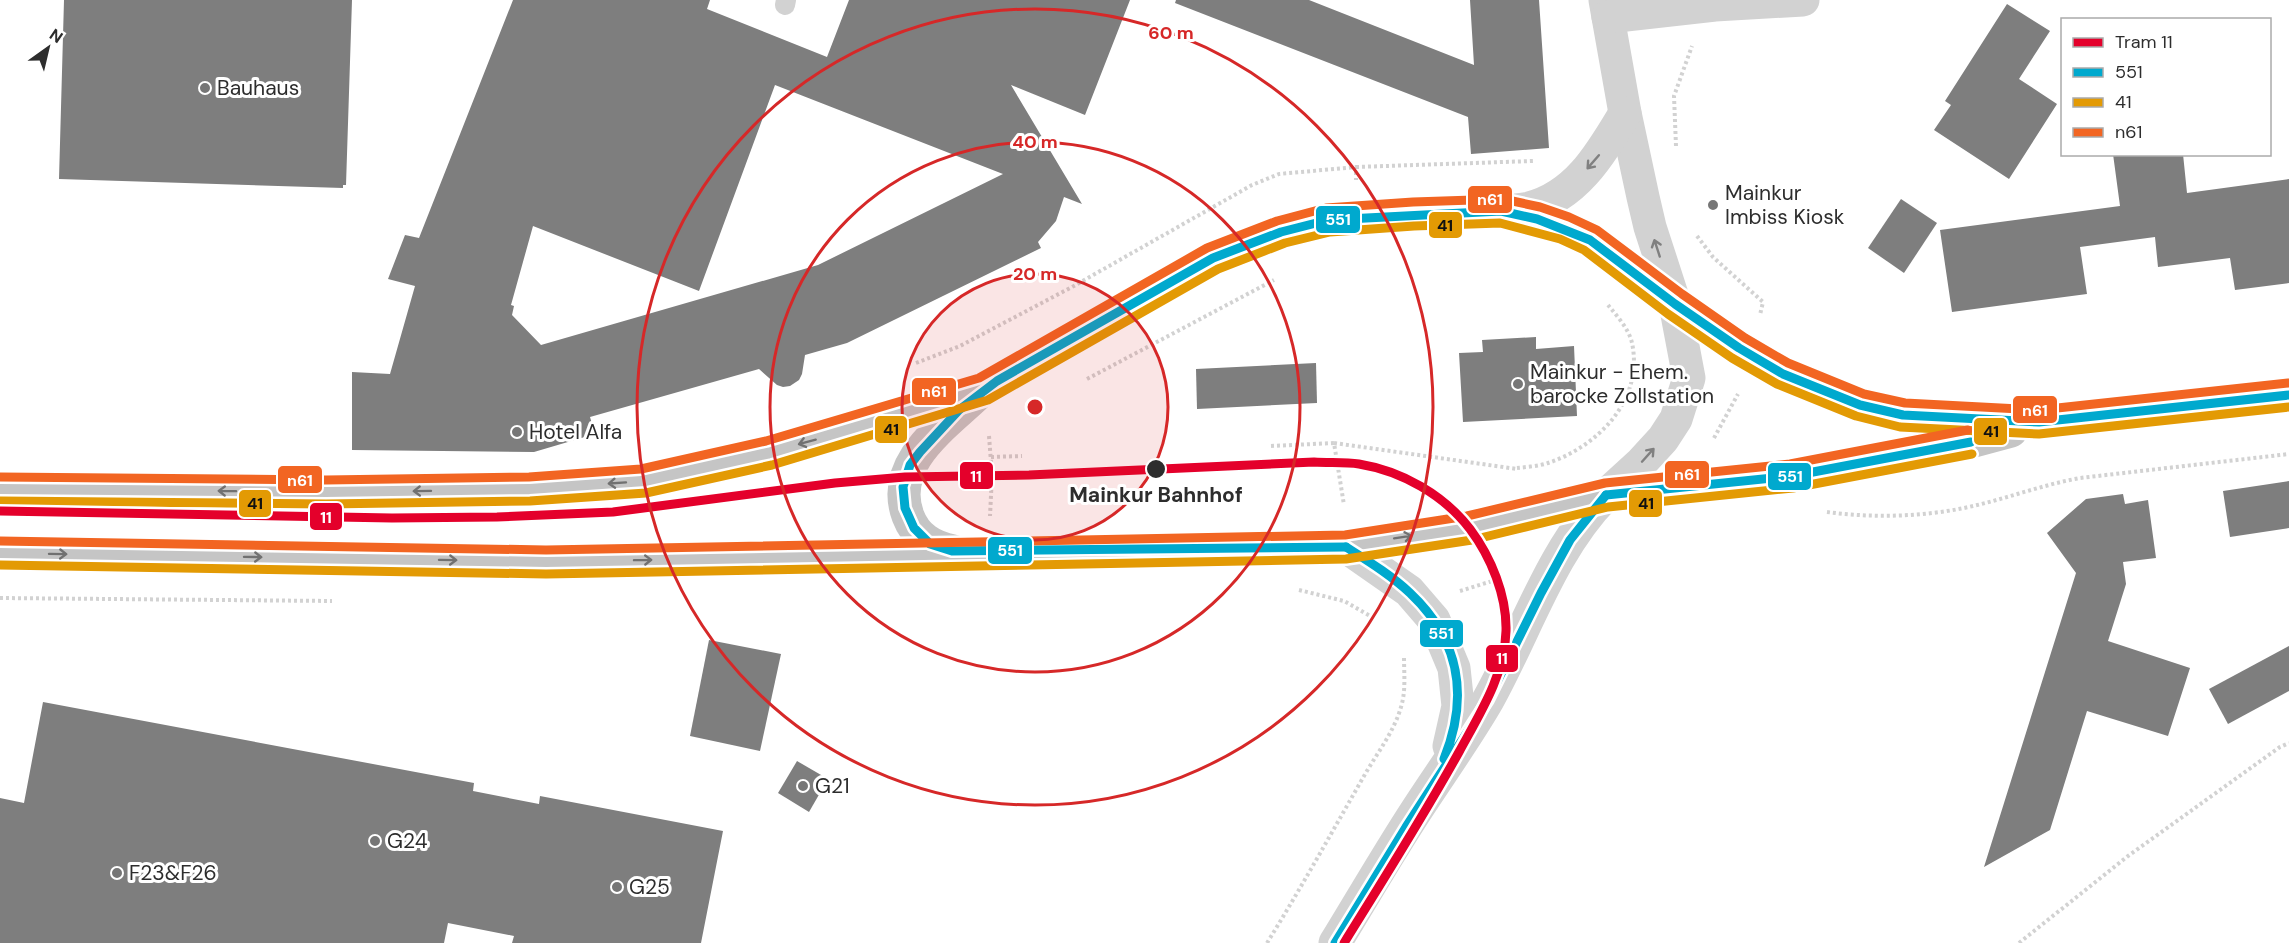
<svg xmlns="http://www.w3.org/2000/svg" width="2289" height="943" font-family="'DM Sans',sans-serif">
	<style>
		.building { fill: #7e7e7e; fill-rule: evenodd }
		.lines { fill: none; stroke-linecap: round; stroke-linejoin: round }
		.path { stroke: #d2d2d2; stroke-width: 4; stroke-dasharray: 3 3; stroke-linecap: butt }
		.service { stroke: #d2d2d2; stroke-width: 20 }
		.minor { stroke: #d2d2d2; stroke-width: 33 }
		.tertiary { stroke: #d2d2d2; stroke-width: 33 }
		.primary { stroke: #c5c5c5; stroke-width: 33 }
		.bus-1-casing { stroke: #fff; stroke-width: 14 }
		.bus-2-casing { stroke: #fff; stroke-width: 14 }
		.bus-3-casing { stroke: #fff; stroke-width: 14 }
		.bus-1 { stroke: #00a9ce; stroke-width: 9 }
		.bus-2 { stroke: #e39a04; stroke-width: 9 }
		.bus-3 { stroke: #f26522; stroke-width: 9 }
		.tram-1-casing { stroke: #fff; stroke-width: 14 }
		.tram-1 { stroke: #e4002b; stroke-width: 9 }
		.oneway { stroke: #808080 }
		.oneway2 { stroke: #717171 }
		.ring { fill: none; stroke: #d62828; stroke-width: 3 }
		.poi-dot { fill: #767676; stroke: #fff; stroke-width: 2 }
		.stop-dot { fill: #2d2d2d; stroke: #fff; stroke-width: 2 }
		.labels { text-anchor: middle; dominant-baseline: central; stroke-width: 6; stroke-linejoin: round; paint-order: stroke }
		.poi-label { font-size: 21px; fill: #2d2d2d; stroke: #fff; text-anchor: start }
		.stop-label { font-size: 21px; font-weight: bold; fill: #2d2d2d; stroke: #fff }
		.centre { fill: #d62828; stroke: #fff; stroke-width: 3 }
		.ring-label { font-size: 18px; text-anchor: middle; font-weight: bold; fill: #d62828; stroke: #fff; stroke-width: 6; stroke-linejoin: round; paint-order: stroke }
		.line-badge { stroke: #fff; stroke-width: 2 }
		.badge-label { font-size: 16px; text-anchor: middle; font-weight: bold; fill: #fff }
		.pale-badge-label { font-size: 16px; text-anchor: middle; font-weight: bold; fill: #111 }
	</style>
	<rect width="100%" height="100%" fill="#fff"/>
	<g class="building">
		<polygon points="64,0 352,0 346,185 343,185 343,188 59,179"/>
		<path d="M513,0h197l-3,9 120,48 22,-57h281l-45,115 -74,-30 71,119 -18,-7 -8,24 -18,21 3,6 -194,95 -42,12 -3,19 -3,6 -9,6 -7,1 -6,-2 -18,-16 -169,48 5,17 -61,18 -182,-2v-78l38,2 25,-88 -27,-7 17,-44 14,3zM775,85l228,89 -185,91 -277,80 -29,-30 2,-9 -3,-1 22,-79 166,65z"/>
		<polygon points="1176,0 1309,0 1474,65 1470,0 1539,0 1549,148 1471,154 1468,117 1175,3"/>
		<polygon points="2007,4 2050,31 2019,79 2057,104 2009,179 1934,130 1951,105 1945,101"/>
		<polygon points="2113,154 2183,154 2187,193 2289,179 2289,283 2235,290 2230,258 2158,267 2155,237 2080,247 2087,294 1952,312 1940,230 2120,206"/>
		<polygon points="1901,199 1937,223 1904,273 1868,248"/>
		<polygon points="1536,337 1536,349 1574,346 1577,416 1463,422 1459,353 1483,352 1482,340"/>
		<polygon points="1316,363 1317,403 1197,409 1196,369"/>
		<polygon points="2289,481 2289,528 2230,537 2223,491"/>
		<polygon points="2123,494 2125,504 2148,500 2156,558 2123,562 2126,584 2108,641 2190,668 2168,736 2087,711 2050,830 1984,867 2076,573 2047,533 2086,499"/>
		<polygon points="709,640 781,654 760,751 690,736"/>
		<polygon points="2289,646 2289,691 2228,724 2209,689"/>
		<polygon points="43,702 474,783 473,791 539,804 540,796 723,831 701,943 512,943 514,936 448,923 444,943 0,943 0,798 24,803"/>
		<polygon points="797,761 828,779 809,812 778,793"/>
	</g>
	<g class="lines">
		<g class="path">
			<polyline points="1676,146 1674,96 1692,46"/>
			<polyline points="1356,167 1533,161"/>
			<polyline points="1697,236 1713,257 1763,302 1760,315"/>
			<polyline points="916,363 960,346 1072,287 1252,185 1279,174 1356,167 1356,180"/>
			<polyline points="1087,379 1274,280"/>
			<polyline points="989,436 992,475 990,516"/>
			<polyline points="1714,438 1738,394"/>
			<polyline points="1334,443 1517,469"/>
			<polyline points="1271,446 1334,443 1344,505"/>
			<polyline points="991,457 1022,456"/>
			<path d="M1517,468c10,-1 22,-2 31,-5 51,-17 96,-64 84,-120 -3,-14 -15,-27 -24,-38"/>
			<path d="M1827,512c44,6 93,5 137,-4 39,-8 77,-23 116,-30l209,-24"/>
			<polyline points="1299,590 1344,601 1370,616"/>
			<polyline points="1460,591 1502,578"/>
			<polyline points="0,598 332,601"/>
			<path d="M1267,943c34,-55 65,-111 97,-167 13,-23 30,-44 37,-69 5,-16 3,-33 3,-50"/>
			<polyline points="2019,943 2128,856 2280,747 2289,743"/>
		</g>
		<polyline class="service" points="785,5 786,0"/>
		<g class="minor">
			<polyline points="1605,0 1625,113 1643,197 1650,227 1675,304 1689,378 1676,419 1663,439 1641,463 1606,495"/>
			<polyline points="1608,17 1715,5 1803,0"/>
			<path d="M1501,211c9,-1 19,-1 28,-3 48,-12 72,-55 96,-95"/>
		</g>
		<g class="tertiary">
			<polyline points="1346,547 1409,591 1434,620 1454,668 1458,706 1449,746"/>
			<path d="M1335,943c27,-44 53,-89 81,-132 24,-37 50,-73 72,-111 37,-66 64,-152 118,-205"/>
		</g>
		<g class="primary">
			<polyline points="0,489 326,492 530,489 643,481 769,453 860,427 929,404 984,389 1213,258 1281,232 1328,220 1413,214 1501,211 1537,219 1564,228 1590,240 1615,257 1675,304 1739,348 1783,374 1860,405 1903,415 2039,422 2289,395"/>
			<path d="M953,551c-21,-4 -37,-14 -45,-35 -20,-54 38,-91 72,-124"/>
			<polyline points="0,553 546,562 1346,547 1469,528 1606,495 1792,476 1959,445 2011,431"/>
		</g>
		<defs>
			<g id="bus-1">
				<polyline points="1606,495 1792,476 1971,442"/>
				<polyline points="1346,547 952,551 930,544 914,528 905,508 903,487 910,465 920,452 959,410 997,381 1213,258 1281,232 1328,220 1501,211 1537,219 1590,240 1675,304 1739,348 1783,374 1860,405 1903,415 2039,422 2289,395"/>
				<path d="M1346,547c22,14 45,28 64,46 50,47 59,104 34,166"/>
				<polyline points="1335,943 1406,827 1488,700 1541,593 1570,540 1606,495"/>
			</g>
			<g id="bus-2">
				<polyline points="0,501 326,504 530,501 646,493 772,465 988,400 1218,269 1285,243 1330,232 1414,226 1500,223 1560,239 1584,250 1668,314 1732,358 1777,384 1856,416 1900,427 2039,434 2289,407"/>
				<polyline points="0,565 546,574 1346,559 1472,540 1608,507 1793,488 1972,454"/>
			</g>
			<g id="bus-3">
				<polyline points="0,477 326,480 529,477 641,469 766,441 979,378 1207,248 1277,221 1326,208 1413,202 1503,199 1540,207 1569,217 1597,230 1682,294 1745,338 1788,363 1864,394 1905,403 2039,410 2288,383"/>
				<polyline points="0,541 546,550 1345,535 1467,516 1605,483 1790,464 1968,430"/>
			</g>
		</defs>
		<use href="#bus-1" class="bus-1-casing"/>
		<use href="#bus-2" class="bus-2-casing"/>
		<use href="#bus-3" class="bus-3-casing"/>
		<use href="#bus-1" class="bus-1"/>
		<use href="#bus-2" class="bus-2"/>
		<use href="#bus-3" class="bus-3"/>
		<defs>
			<path id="tram-1" d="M0,511l392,7 105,-1 116,-5 222,-29 70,-6 124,-2 285,-13c15,1 31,0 45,2 43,7 85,31 111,65 21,28 37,67 36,102 -1,44 -27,84 -47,121 -36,65 -76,128 -115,191"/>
		</defs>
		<use href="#tram-1" class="tram-1-casing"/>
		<use href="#tram-1" class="tram-1"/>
	</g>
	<defs><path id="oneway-shaft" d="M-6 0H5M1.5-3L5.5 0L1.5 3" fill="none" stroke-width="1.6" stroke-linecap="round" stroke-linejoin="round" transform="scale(1.5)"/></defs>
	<g class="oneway">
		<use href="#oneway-shaft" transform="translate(1593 162) rotate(131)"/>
		<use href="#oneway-shaft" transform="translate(1657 248) rotate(-108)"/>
		<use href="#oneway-shaft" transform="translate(1648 455) rotate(-48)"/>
	</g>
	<g class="oneway2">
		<use href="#oneway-shaft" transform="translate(807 442) rotate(165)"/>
		<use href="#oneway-shaft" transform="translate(617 483) rotate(176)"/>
		<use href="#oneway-shaft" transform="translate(227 491) rotate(-179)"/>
		<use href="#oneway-shaft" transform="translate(422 491) rotate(179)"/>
		<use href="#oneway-shaft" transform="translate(1403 537) rotate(-9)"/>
		<use href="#oneway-shaft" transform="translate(58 554) rotate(1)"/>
		<use href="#oneway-shaft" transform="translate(253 557) rotate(1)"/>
		<use href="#oneway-shaft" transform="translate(448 560) rotate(1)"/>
		<use href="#oneway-shaft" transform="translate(643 560) rotate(-1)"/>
	</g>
	<circle cx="1035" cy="407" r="133" fill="#d62828" fill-opacity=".12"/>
	<g class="ring">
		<circle cx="1035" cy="407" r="133"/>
		<circle cx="1035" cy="407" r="265"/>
		<circle cx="1035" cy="407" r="398"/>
	</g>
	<g class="poi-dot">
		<circle cx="205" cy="88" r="6"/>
		<circle cx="1713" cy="205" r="6"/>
		<circle cx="1518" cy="384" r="6"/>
		<circle cx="517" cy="432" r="6"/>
		<circle cx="803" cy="786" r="6"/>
		<circle cx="375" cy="841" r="6"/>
		<circle cx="117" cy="873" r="6"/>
		<circle cx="617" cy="887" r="6"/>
	</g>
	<circle class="stop-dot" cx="1156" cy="469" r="10"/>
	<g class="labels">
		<g class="poi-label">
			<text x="217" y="88">Bauhaus</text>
			<text x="1725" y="193">Mainkur<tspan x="1725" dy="24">Imbiss Kiosk</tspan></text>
			<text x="1530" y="372">Mainkur - Ehem.<tspan x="1530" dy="24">barocke Zollstation</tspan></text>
			<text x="529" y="432">Hotel Alfa</text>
			<text x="815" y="786">G21</text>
			<text x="387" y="841">G24</text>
			<text x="129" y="873">F23&amp;F26</text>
			<text x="629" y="887">G25</text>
		</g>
		<g class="stop-label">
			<text x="1156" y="495">Mainkur Bahnhof</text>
		</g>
	</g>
	<circle cx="1035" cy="407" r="9" class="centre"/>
	<g class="ring-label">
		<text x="1171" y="39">60 m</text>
		<text x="1035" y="148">40 m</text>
		<text x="1035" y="280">20 m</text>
	</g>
	<g class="line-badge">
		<rect x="1467" y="185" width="46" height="29" rx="6" fill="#f26522"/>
		<rect x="1315" y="205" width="46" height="29" rx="6" fill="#00a9ce"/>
		<rect x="1428" y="211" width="35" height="28" rx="6" fill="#e39a04"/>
		<rect x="911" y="377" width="46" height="29" rx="6" fill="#f26522"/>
		<rect x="2012" y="395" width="46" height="29" rx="6" fill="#f26522"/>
		<rect x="874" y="415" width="34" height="29" rx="6" fill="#e39a04"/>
		<rect x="1973" y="417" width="35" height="29" rx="6" fill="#e39a04"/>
		<rect x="1664" y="460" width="46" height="29" rx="6" fill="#f26522"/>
		<rect x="959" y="461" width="35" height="29" rx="6" fill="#e4002b"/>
		<rect x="1767" y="462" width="45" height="29" rx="6" fill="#00a9ce"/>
		<rect x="277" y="465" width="46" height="29" rx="6" fill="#f26522"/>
		<rect x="1628" y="489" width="35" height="29" rx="6" fill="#e39a04"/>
		<rect x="238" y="489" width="34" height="29" rx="6" fill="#e39a04"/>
		<rect x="309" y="502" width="34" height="29" rx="6" fill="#e4002b"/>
		<rect x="987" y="536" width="46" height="29" rx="6" fill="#00a9ce"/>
		<rect x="1419" y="619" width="45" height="29" rx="6" fill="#00a9ce"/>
		<rect x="1485" y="644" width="34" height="29" rx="6" fill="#e4002b"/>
	</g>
	<g class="badge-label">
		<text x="1490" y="205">n61</text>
		<text x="1338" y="225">551</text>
		<text x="934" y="397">n61</text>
		<text x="2035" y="416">n61</text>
		<text x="1687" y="480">n61</text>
		<text x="976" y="482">11</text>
		<text x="1790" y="482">551</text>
		<text x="300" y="486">n61</text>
		<text x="326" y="523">11</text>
		<text x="1010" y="556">551</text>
		<text x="1441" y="639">551</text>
		<text x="1502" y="664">11</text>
	</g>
	<g class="pale-badge-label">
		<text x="1445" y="231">41</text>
		<text x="891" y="435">41</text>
		<text x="1991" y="437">41</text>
		<text x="1646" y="509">41</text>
		<text x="255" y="509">41</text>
	</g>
	<rect x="2061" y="18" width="210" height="138" fill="#ffffff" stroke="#ababab" stroke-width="1.5"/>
	<rect x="2073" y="38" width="30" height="9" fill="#e4002b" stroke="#ababab" stroke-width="1.5"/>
	<text x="2115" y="48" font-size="18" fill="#2d2d2d">Tram 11</text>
	<rect x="2073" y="68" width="30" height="9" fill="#00a9ce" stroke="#ababab" stroke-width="1.5"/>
	<text x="2115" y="78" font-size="18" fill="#2d2d2d">551</text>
	<rect x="2073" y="98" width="30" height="9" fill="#e39a04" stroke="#ababab" stroke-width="1.5"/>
	<text x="2115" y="108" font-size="18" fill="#2d2d2d">41</text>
	<rect x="2073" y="128" width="30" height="9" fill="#f26522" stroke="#ababab" stroke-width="1.5"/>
	<text x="2115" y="138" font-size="18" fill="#2d2d2d">n61</text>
	<g transform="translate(48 48) rotate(34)" stroke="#ffffff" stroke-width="4.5" paint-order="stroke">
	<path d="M0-4.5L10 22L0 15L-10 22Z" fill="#2d2d2d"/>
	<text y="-9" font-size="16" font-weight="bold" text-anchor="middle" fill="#2d2d2d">N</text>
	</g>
</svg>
